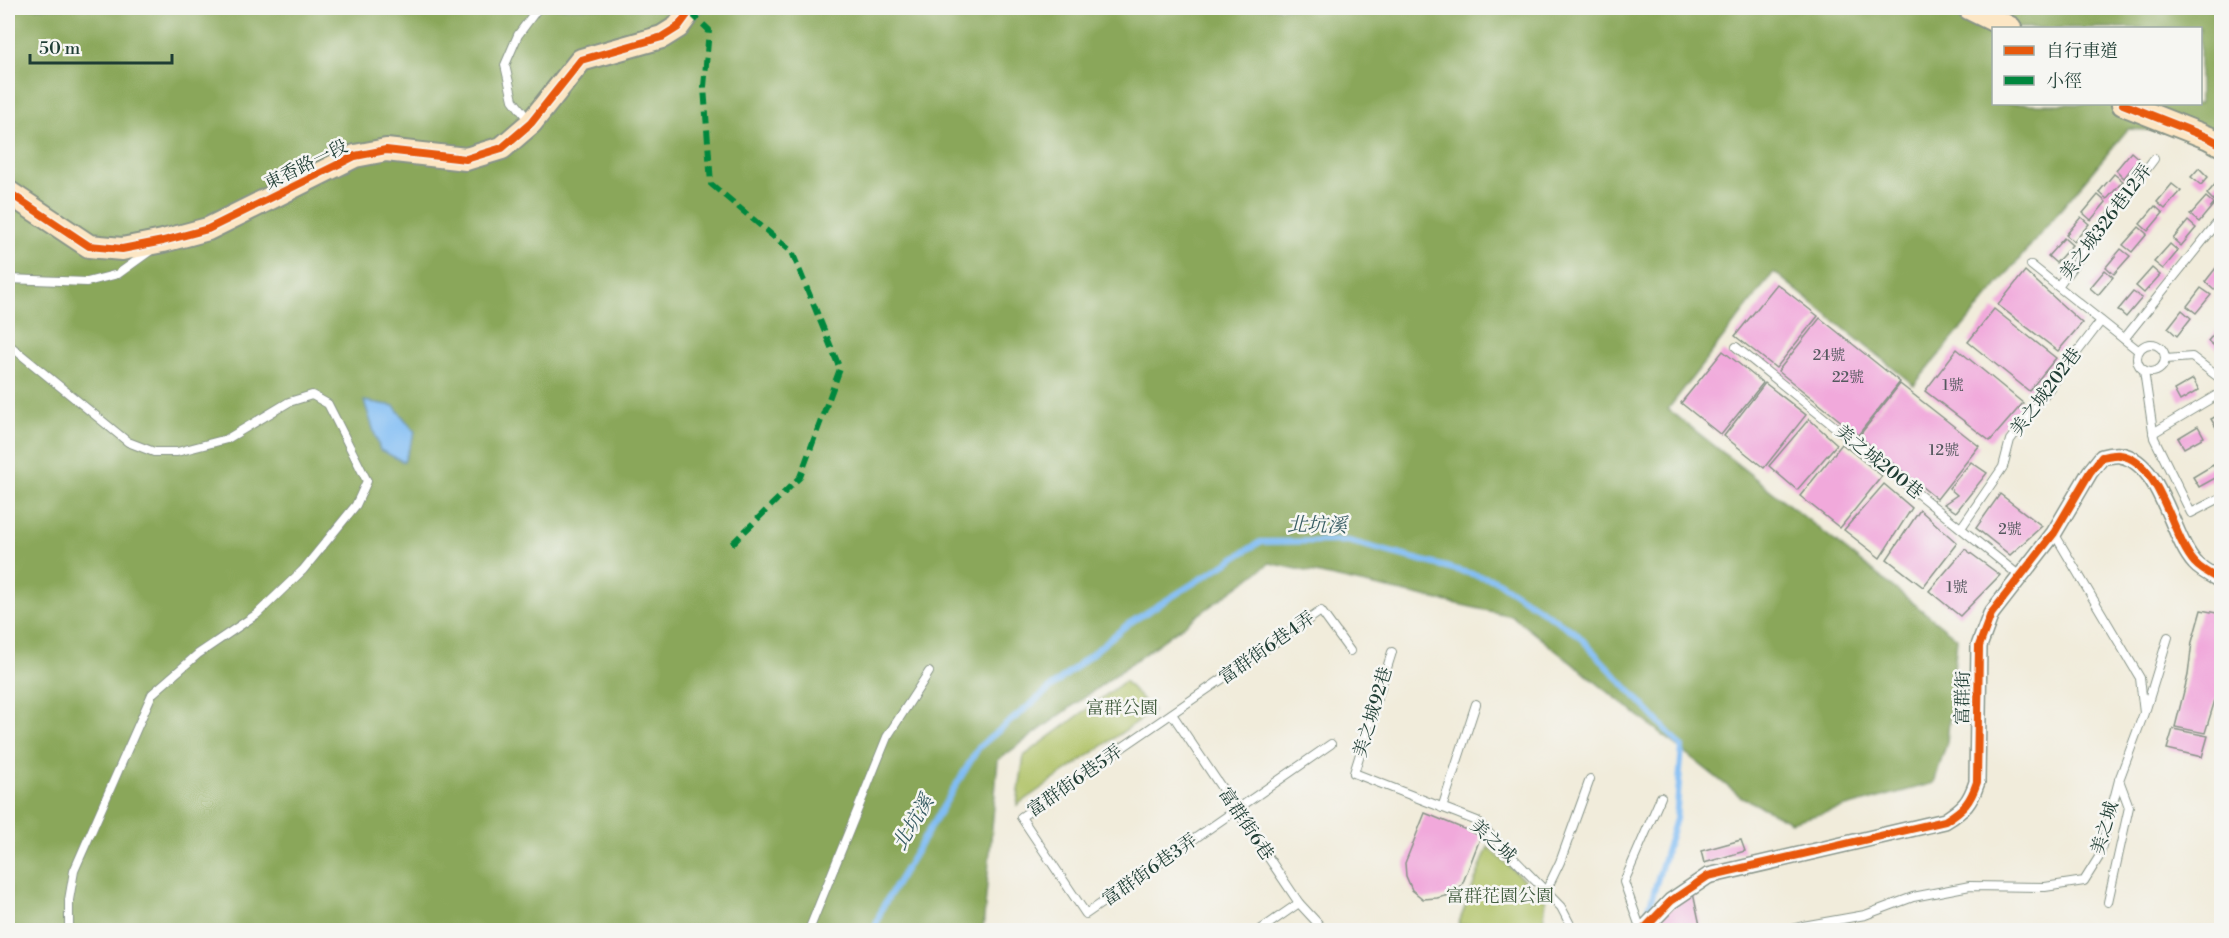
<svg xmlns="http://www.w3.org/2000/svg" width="2229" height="938" font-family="'Libre Bodoni','Noto Serif TC',serif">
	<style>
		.green { fill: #aec164; stroke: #667f4c; stroke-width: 1.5 }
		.forest { fill: #8aa75a; stroke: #547247; stroke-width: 1.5; fill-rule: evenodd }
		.water { fill: #81bdf4; stroke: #507d94; stroke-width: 1.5 }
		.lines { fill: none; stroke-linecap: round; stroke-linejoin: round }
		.stream { stroke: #81bdf4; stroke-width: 6 }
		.building { fill: #f1a9db }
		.lane-casing { stroke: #889488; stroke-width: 10 }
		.street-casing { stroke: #889488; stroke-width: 18 }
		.secondary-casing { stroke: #889488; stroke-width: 26 }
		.lane { stroke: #fff; stroke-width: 8 }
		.street { stroke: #fff; stroke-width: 15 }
		.secondary { stroke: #fce6c4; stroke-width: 22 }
		.quiet { stroke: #00873e; stroke-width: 6; stroke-dasharray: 12 6; stroke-linecap: butt }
		.cycleway-casing { stroke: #f6f6f2; stroke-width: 11 }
		.cycleway { stroke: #e8590c; stroke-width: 8 }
		.labels { text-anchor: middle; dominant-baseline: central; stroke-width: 5; stroke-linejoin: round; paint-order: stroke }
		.number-label { font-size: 15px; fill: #54585e }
		.street-label { font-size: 18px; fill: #1f3d34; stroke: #f6f6f2 }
		.park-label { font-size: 18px; fill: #435e40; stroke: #f6f6f2 }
		.water-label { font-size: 20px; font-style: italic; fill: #385d64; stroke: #f6f6f2 }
	</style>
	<rect width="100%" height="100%" fill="#f6f6f2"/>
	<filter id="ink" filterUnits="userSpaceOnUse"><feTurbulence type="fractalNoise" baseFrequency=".0167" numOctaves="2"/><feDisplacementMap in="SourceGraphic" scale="12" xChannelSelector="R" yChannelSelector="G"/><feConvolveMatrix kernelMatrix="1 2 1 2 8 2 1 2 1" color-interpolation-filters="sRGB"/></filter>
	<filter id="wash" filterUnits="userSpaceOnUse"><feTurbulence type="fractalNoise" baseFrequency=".008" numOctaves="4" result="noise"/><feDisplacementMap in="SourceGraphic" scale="24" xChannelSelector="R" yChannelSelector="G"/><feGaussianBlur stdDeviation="1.35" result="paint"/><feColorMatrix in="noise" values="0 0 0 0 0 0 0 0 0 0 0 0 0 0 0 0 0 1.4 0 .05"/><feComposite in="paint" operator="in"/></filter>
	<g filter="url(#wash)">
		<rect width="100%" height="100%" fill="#f1ecdb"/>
		<g class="green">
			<polygon points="1125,681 1153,711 1017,805 1024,756"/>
			<polygon points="1488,847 1546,900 1543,923 1458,925"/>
		</g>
		<path class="forest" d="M8,8h2213v126l-93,-5 -214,256 -140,-113 -106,137 289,229 -10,104 -13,41 -143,39 -51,-26 -228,-180 -242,-53 -272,197 -15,170h-975zM1994,28h206v76h-206z"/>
		<polygon class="water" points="364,401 394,406 415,432 404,462 380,450"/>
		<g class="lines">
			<polyline class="stream" points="874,930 882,908 979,747 1128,624 1260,542 1348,541 1495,580 1576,633 1682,747 1676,819 1644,924"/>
		</g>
		<g id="blocks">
			<g class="building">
				<polygon points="2131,152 2139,159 2124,178 2116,170"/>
				<polygon points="2199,168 2208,177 2201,185 2191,177"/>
				<polygon points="2114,174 2123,181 2107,199 2099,192"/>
				<polygon points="2217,182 2222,186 2222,194 2215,202 2207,194"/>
				<polygon points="2172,184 2181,191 2165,209 2157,202"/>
				<polygon points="2098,195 2106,202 2091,220 2083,213"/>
				<polygon points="2206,197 2214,204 2199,222 2190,215"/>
				<polygon points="2155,206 2163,213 2148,231 2140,224"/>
				<polygon points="2081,217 2089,224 2074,242 2066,235"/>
				<polygon points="2188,221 2196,228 2181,246 2173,239"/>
				<polygon points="2139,227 2147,234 2132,252 2123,245"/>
				<polygon points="2064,238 2072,245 2056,263 2048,256"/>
				<polygon points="2170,244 2178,251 2163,269 2154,262"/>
				<polygon points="2121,249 2130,256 2114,274 2106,267"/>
				<polygon points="2219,264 2222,266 2222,281 2214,290 2205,282"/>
				<polygon points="2152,268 2160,275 2144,293 2136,286"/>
				<polygon points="2105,270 2113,277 2098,295 2090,288"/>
				<polygon points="2025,271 2082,323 2058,351 1998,305"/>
				<polygon points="1777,284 1818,316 1776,368 1735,336"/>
				<polygon points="2201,288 2211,295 2196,313 2187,306"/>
				<polygon points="2133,292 2142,298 2126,317 2118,310"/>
				<polygon points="1994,309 2056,358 2029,391 1968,342"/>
				<polygon points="2182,310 2191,318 2177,336 2168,328"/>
				<polygon points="1820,318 1900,382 1858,435 1778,371"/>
				<polygon points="2222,324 2222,344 2218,349 2208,341"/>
				<polygon points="1957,349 2023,403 1990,441 1925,391"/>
				<polygon points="1723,351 1763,383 1721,435 1681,403"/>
				<polygon points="2193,379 2199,390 2180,401 2174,390"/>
				<polygon points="1765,383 1806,415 1764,468 1724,436"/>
				<polygon points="1900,384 1979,446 1937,499 1859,436"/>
				<polygon points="2222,413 2222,427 2217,429 2211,419"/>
				<polygon points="1809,419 1837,444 1797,490 1769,466"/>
				<polygon points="2198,426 2204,437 2184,448 2178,438"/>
				<polygon points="1842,444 1882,476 1840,528 1800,496"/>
				<polygon points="1971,462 1987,473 1956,512 1944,504 1957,495 1949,488"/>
				<polygon points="2213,465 2219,476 2199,487 2193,477"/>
				<polygon points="1884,484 1912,508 1880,558 1844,530"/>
				<polygon points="2000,494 2042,526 2010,555 1976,528"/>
				<polygon points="1920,510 1957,543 1923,587 1887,559"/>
				<polygon points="1965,549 2000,575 1960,616 1929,591"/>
				<polygon points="2201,610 2222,614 2222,649 2219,665 2222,665 2222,701 2215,700 2205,733 2175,727 2188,675 2192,642"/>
				<polygon points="2173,729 2208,736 2202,757 2167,749"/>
				<polygon points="1425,813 1481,836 1462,885 1450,895 1437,898 1423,899 1412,890 1406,876 1405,863"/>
				<polygon points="1741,840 1745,851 1704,863 1701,851"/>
				<polygon points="1693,893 1701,930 1663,930 1660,917"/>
			</g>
		</g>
	</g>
	<g filter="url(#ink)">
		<use href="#blocks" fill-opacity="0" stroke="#889488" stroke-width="1.5"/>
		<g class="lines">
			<defs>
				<g id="lane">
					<polyline points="530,122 513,100 505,65 518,35 538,8"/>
					<polyline points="2031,265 2139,351"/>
					<polyline points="8,279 87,282 118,274 150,251"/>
					<polyline points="2058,286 2154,159"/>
					<polyline points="2124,339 2222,217"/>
					<circle cx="2151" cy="358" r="14"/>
					<polyline points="8,344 128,442 154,452 177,452 227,439 289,402 312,395 328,404 367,481 356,505 303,570 257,614 198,654 152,694 74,871 69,900 69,930"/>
					<polyline points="1736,347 2021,577"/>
					<polyline points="2166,359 2192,357 2222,380"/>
					<polyline points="2144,371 2154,438 2191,513 2222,497"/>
					<polyline points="2153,433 2222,392"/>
					<polyline points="1961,528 2003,467 2010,440 2101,321"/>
					<polyline points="1392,652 1354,773 1477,821 1561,907 1573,930"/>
					<polyline points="2146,709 2168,637"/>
					<polyline points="1172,714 1299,903 1324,930"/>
					<polyline points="1331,744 1086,914 1021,817 1321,611 1350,651"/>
					<polyline points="1442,808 1476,704"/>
					<polyline points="1546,891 1560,862 1590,779"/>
					<polyline points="2108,902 2129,807 2119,780"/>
					<polyline points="809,930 887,737 929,672"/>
					<polyline points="1260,930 1299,903"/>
					<polyline points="1641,930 1624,882 1661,797"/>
					<polyline points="1787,930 1803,926 1865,915 1913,897 1970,886 2045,887 2084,881 2099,857 2119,780 2144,713 2140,678 2054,533"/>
				</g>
				<path id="street" d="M1643,930l28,-29 37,-25 237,-55c19,-12 25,-18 32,-39l2,-136 12,-32 63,-81 36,-61 12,-15c5,-1 13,-3 18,-2 42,7 51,82 75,108 6,7 18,13 27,18"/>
				<g id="secondary">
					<polyline points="1969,8 2010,28"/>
					<polyline points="2123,104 2209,138 2222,145"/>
					<polyline points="8,192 89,246 122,249 163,241 208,229 355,156 386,150 466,159 502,148 531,123 581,60 662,37 678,27 692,8"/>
				</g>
			</defs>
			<use href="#lane" class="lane-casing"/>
			<use href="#street" class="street-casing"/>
			<use href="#secondary" class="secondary-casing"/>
			<use href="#lane" class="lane"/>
			<use href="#street" class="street"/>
			<use href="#secondary" class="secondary"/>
			<polyline class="quiet" points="690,12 709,30 704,87 711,184 792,252 840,369 800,477 732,544"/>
			<defs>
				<g id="cycleway">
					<polyline points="2123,104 2209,138 2222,145"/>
					<polyline points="8,192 89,246 122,249 163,241 208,229 355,156 386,150 466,159 502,148 531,123 581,60 662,37 678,27 692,8"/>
					<path d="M1643,930l28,-29 37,-25 237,-55c19,-12 25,-18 32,-39l2,-136 12,-32 63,-81 36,-61 12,-15c5,-1 13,-3 18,-2 42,7 51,82 75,108 6,7 18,13 27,18"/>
				</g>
			</defs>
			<use href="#cycleway" class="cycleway-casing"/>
			<use href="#cycleway" class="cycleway"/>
		</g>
	</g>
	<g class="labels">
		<g class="number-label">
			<text x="1829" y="355">24號</text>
			<text x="1848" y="377">22號</text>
			<text x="1953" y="385">1號</text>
			<text x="1944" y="450">12號</text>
			<text x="2010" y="529">2號</text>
			<text x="1957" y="587">1號</text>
		</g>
		<g class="street-label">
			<text transform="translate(306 165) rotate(-26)">東香路一段</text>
			<text transform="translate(2106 222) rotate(-53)">美之城326巷12弄</text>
			<text transform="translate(2046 392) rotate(-53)">美之城202巷</text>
			<text transform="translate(1879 462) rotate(39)">美之城200巷</text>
			<text transform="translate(1267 648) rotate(-35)">富群街6巷4弄</text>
			<text transform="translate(1963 698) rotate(-89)">富群街</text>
			<text transform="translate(1373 712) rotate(-73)">美之城92巷</text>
			<text transform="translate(1075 781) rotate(-35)">富群街6巷5弄</text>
			<text transform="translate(1246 824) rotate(56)">富群街6巷</text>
			<text transform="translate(2105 828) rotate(-74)">美之城</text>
			<text transform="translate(1493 841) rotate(42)">美之城</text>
			<text transform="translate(1150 870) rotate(-35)">富群街6巷3弄</text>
		</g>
		<g class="park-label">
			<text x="1122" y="708">富群公園</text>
			<text x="1500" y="896">富群花園公園</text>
		</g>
		<g class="water-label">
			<text transform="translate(1317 526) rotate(1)">北坑溪</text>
			<text transform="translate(914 823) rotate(-59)">北坑溪</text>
		</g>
	</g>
	<rect width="2229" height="938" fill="none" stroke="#f6f6f2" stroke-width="30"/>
	<rect x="1992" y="27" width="210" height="78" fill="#f6f6f2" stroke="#a0aca6" stroke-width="1.5"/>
	<rect x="2004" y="46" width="30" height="9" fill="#e8590c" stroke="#a0aca6" stroke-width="1.5"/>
	<text x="2046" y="57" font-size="18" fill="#1f3d34">自行車道</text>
	<rect x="2004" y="76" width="30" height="9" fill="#00873e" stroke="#a0aca6" stroke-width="1.5"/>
	<text x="2046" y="87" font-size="18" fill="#1f3d34">小徑</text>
	<path d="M30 54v9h142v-9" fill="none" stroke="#1f3d34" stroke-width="3"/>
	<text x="39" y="54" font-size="18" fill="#1f3d34" stroke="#f6f6f2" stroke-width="4.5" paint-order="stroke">50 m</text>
</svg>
